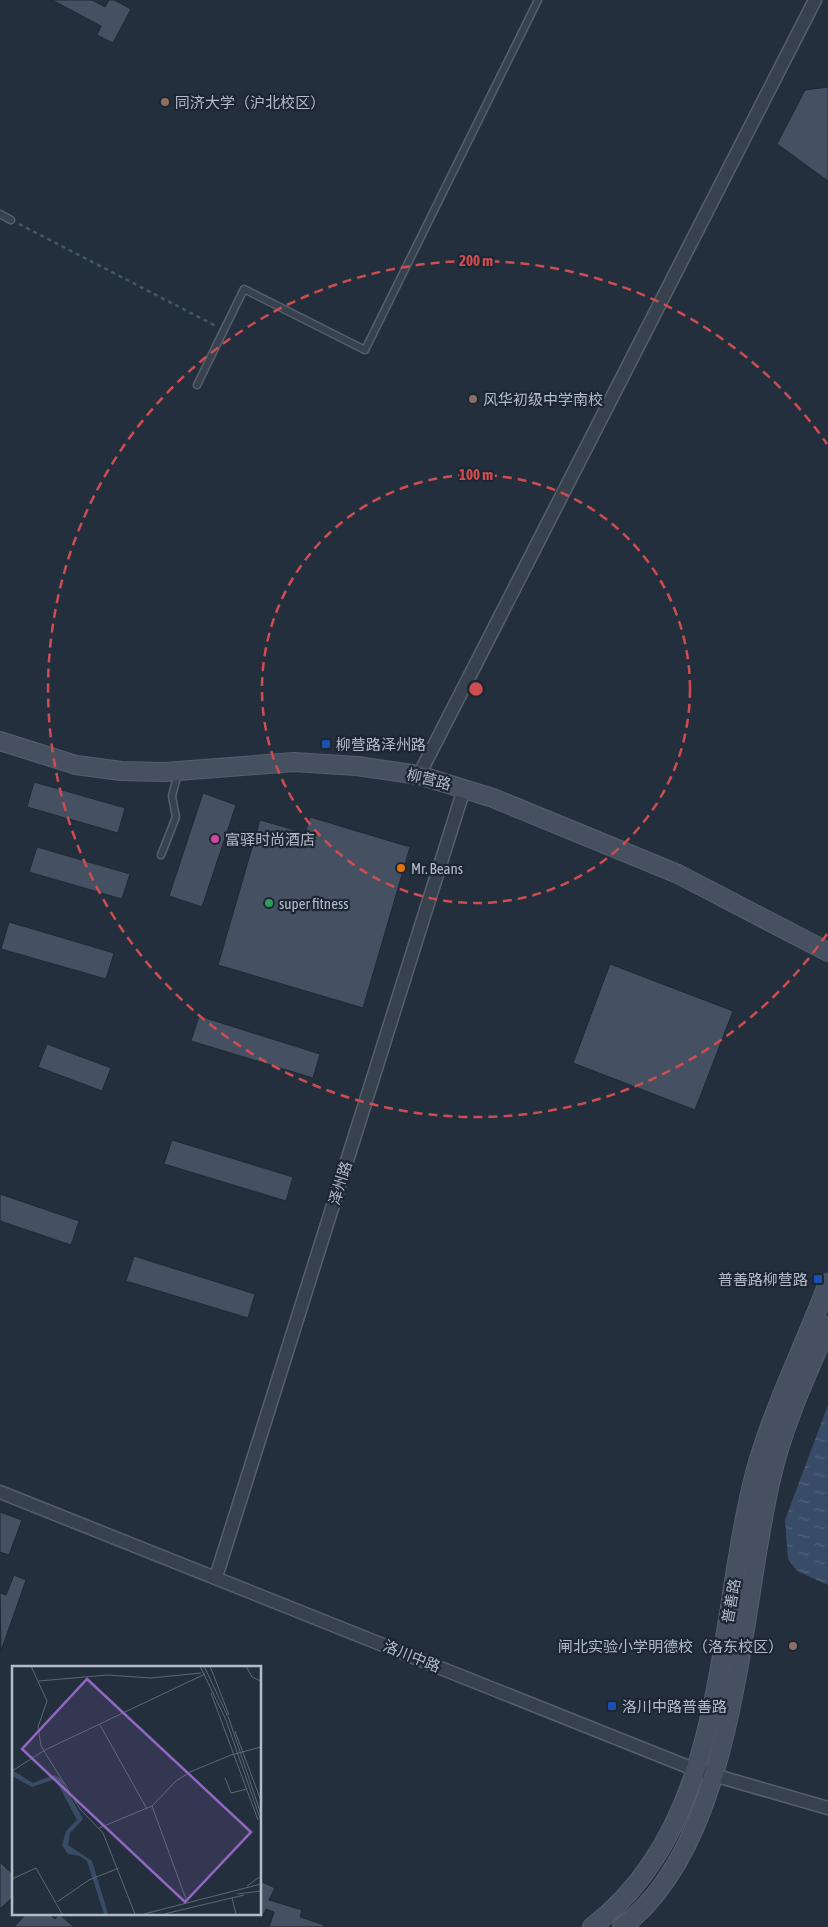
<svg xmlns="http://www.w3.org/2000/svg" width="828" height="1927" font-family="'Asap Condensed','Noto Sans SC',sans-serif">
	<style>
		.water { fill: url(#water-ripples) }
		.building { fill: #455162; stroke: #1f2835 }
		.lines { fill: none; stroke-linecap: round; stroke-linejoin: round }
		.lane-casing { stroke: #565f6c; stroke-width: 9 }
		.street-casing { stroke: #565f6c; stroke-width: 15 }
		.secondary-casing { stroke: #565f6c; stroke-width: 20 }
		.path { stroke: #44595c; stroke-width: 2.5; stroke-dasharray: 4 4; stroke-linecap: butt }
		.lane { stroke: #38414e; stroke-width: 6 }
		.street { stroke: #38414e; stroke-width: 12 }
		.secondary { stroke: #465061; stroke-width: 18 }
		.ring { fill: none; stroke: #ce4d50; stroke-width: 2.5; stroke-dasharray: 9 6 }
		.education-dot { fill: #8d6e63; stroke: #1d2633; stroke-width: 2 }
		.transit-dot { fill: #1a4fb4; stroke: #1d2633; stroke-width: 2 }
		.hotel-dot { fill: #d1479c; stroke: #1d2633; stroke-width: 2 }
		.food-dot { fill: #e8710a; stroke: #1d2633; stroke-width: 2 }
		.leisure-dot { fill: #2e9e5b; stroke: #1d2633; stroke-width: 2 }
		.labels { text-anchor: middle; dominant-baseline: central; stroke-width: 4.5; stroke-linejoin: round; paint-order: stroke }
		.poi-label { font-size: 15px; fill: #b4bcc9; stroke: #1d2633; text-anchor: start }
		.street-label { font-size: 15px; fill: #b4bcc9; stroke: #1d2633 }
		.inset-road { fill: none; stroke: #5e6776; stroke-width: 1 }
		.view { fill: #9266c3; fill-opacity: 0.15; stroke: #9266c3; stroke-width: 2.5 }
		.inset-edge { fill: none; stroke: #b4bcc9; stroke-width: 2.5 }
		.centre { fill: #ce4d50; stroke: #1d2633; stroke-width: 2.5 }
		.ring-label { font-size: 15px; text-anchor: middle; font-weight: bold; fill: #ce4d50; stroke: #1d2633; stroke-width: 4.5; stroke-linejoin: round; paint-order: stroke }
	</style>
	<defs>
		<pattern id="water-ripples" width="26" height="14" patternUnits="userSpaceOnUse" patternTransform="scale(1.25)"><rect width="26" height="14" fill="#394c67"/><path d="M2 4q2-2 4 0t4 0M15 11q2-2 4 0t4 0" fill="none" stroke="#53647b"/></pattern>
	</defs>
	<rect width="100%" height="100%" fill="#242f3e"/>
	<polygon class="water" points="828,1405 828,1585 797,1571 788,1559 785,1520"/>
	<g class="building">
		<polygon points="52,0 92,0 105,7 109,0 114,0 131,9 113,43 97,35 101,26"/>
		<polygon points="828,87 828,181 777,144 805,90"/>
		<polygon points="34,782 125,808 118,833 27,807"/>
		<polygon points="203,793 236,805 202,907 169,896"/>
		<polygon points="310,817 410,847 363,1008 218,965 260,820 305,833"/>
		<polygon points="37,847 130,874 122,899 29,872"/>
		<polygon points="9,922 114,953 106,979 1,949"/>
		<polygon points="610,964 733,1011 695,1110 573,1063"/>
		<polygon points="199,1016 320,1054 313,1078 191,1041"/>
		<polygon points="47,1044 111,1068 102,1091 38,1067"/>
		<polygon points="172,1140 293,1177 286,1201 164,1164"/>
		<polygon points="0,1194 79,1221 71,1245 0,1221"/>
		<polygon points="134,1256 255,1294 248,1318 126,1281"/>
		<polygon points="0,1512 22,1520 9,1555 0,1552"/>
		<polygon points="14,1575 26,1580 1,1651 0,1593 6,1595"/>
		<polygon points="0,1862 14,1876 14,1896 0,1909"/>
		<polygon points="260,1881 275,1888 269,1900 302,1910 300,1917 324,1925 324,1927 269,1927 274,1912 266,1909 260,1922"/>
		<polygon points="27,1913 48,1913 55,1919 59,1914 74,1927 14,1927"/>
	</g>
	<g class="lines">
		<defs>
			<g id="lane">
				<polyline points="0,214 11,220"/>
				<polyline points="197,385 244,289 365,350 538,0"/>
				<polyline points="161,855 176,817 172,796 178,773"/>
			</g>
			<g id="street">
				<polyline points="419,775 815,0"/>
				<polyline points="0,1492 696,1770 828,1808"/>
				<polyline points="216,1577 464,789"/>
			</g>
			<g id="secondary">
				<polyline points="0,741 76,765 121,771 165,772 294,762 357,766 419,775 493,798 678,874 828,952"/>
				<path d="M592,1927c136,-104 124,-303 163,-454 18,-66 49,-126 73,-190"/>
				<path d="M622,1927c115,-86 118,-317 149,-448 12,-53 35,-103 57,-153"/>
			</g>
		</defs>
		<use href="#lane" class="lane-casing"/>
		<use href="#street" class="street-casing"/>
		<use href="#secondary" class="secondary-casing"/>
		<polyline class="path" points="19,224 216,326"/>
		<use href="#lane" class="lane"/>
		<use href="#street" class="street"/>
		<use href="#secondary" class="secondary"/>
	</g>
	<g class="ring">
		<circle cx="476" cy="689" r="214"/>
		<path d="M827 934A428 428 0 1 1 827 444"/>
	</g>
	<g class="education-dot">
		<circle cx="165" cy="102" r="5"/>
		<circle cx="473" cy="399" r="5"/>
		<circle cx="793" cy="1646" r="5"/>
	</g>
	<g class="transit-dot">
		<rect x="321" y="739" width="10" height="10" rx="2.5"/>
		<rect x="813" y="1274" width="10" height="10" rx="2.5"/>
		<rect x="607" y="1701" width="10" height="10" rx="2.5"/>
	</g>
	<circle class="hotel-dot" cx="215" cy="839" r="5"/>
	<circle class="food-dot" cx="401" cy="868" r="5"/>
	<circle class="leisure-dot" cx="269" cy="903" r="5"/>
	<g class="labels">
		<g class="poi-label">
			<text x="175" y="102">同济大学（沪北校区）</text>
			<text x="483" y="399">风华初级中学南校</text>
			<text x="336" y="744">柳营路泽州路</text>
			<text x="225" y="839">富驿时尚酒店</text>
			<text x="411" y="868">Mr. Beans</text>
			<text x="279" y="903">super fitness</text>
			<text x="808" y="1279" text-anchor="end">普善路柳营路</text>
			<text x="783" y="1646" text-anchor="end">闸北实验小学明德校（洛东校区）</text>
			<text x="622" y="1706">洛川中路普善路</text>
		</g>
		<g class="street-label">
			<text transform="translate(429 779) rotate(14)">柳营路</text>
			<text transform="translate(340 1183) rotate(-73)">泽州路</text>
			<text transform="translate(731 1601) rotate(-80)">普善路</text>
			<text transform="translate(412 1656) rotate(22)">洛川中路</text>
		</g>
	</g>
	<g transform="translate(12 1666)">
		<rect width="249" height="249" fill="#242f3e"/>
		<path d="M0,104l21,13 21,-8 6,3 23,41 -13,14 -2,12 24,16 16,53h-4l-17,-53 -7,-5 -12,-2 -6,-9 4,-14 11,-11 -20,-38 -5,-2 -20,7 -20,-11z" fill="#394c67"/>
		<path class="inset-road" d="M19,0l16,35 -9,26 3,19 39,63 23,24 32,81M188,0l26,54 35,101M192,0l25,53 31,92M198,0l19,49M234,0l6,11 9,4M27,15l68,-6 44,3 50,-5M199,27l47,127M88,59l47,84M223,65l26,70M0,105l33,-21 160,-76M213,112l6,15 16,-4M140,140l35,96M87,162l53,-22 24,-25 14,-9 41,-17 30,-8M0,213l24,-11 26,46M235,220l14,-10M225,228l24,-3M220,232l4,16M45,236l32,-22 30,-12M132,248l117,-30M152,248l80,-19"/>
		<path class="view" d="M75,13l164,153 -66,70 -163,-153z"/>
		<rect width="249" height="249" class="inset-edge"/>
	</g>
	<circle cx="476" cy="689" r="8" class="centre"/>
	<g class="ring-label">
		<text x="476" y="266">200 m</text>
		<text x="476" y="480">100 m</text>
	</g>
</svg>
